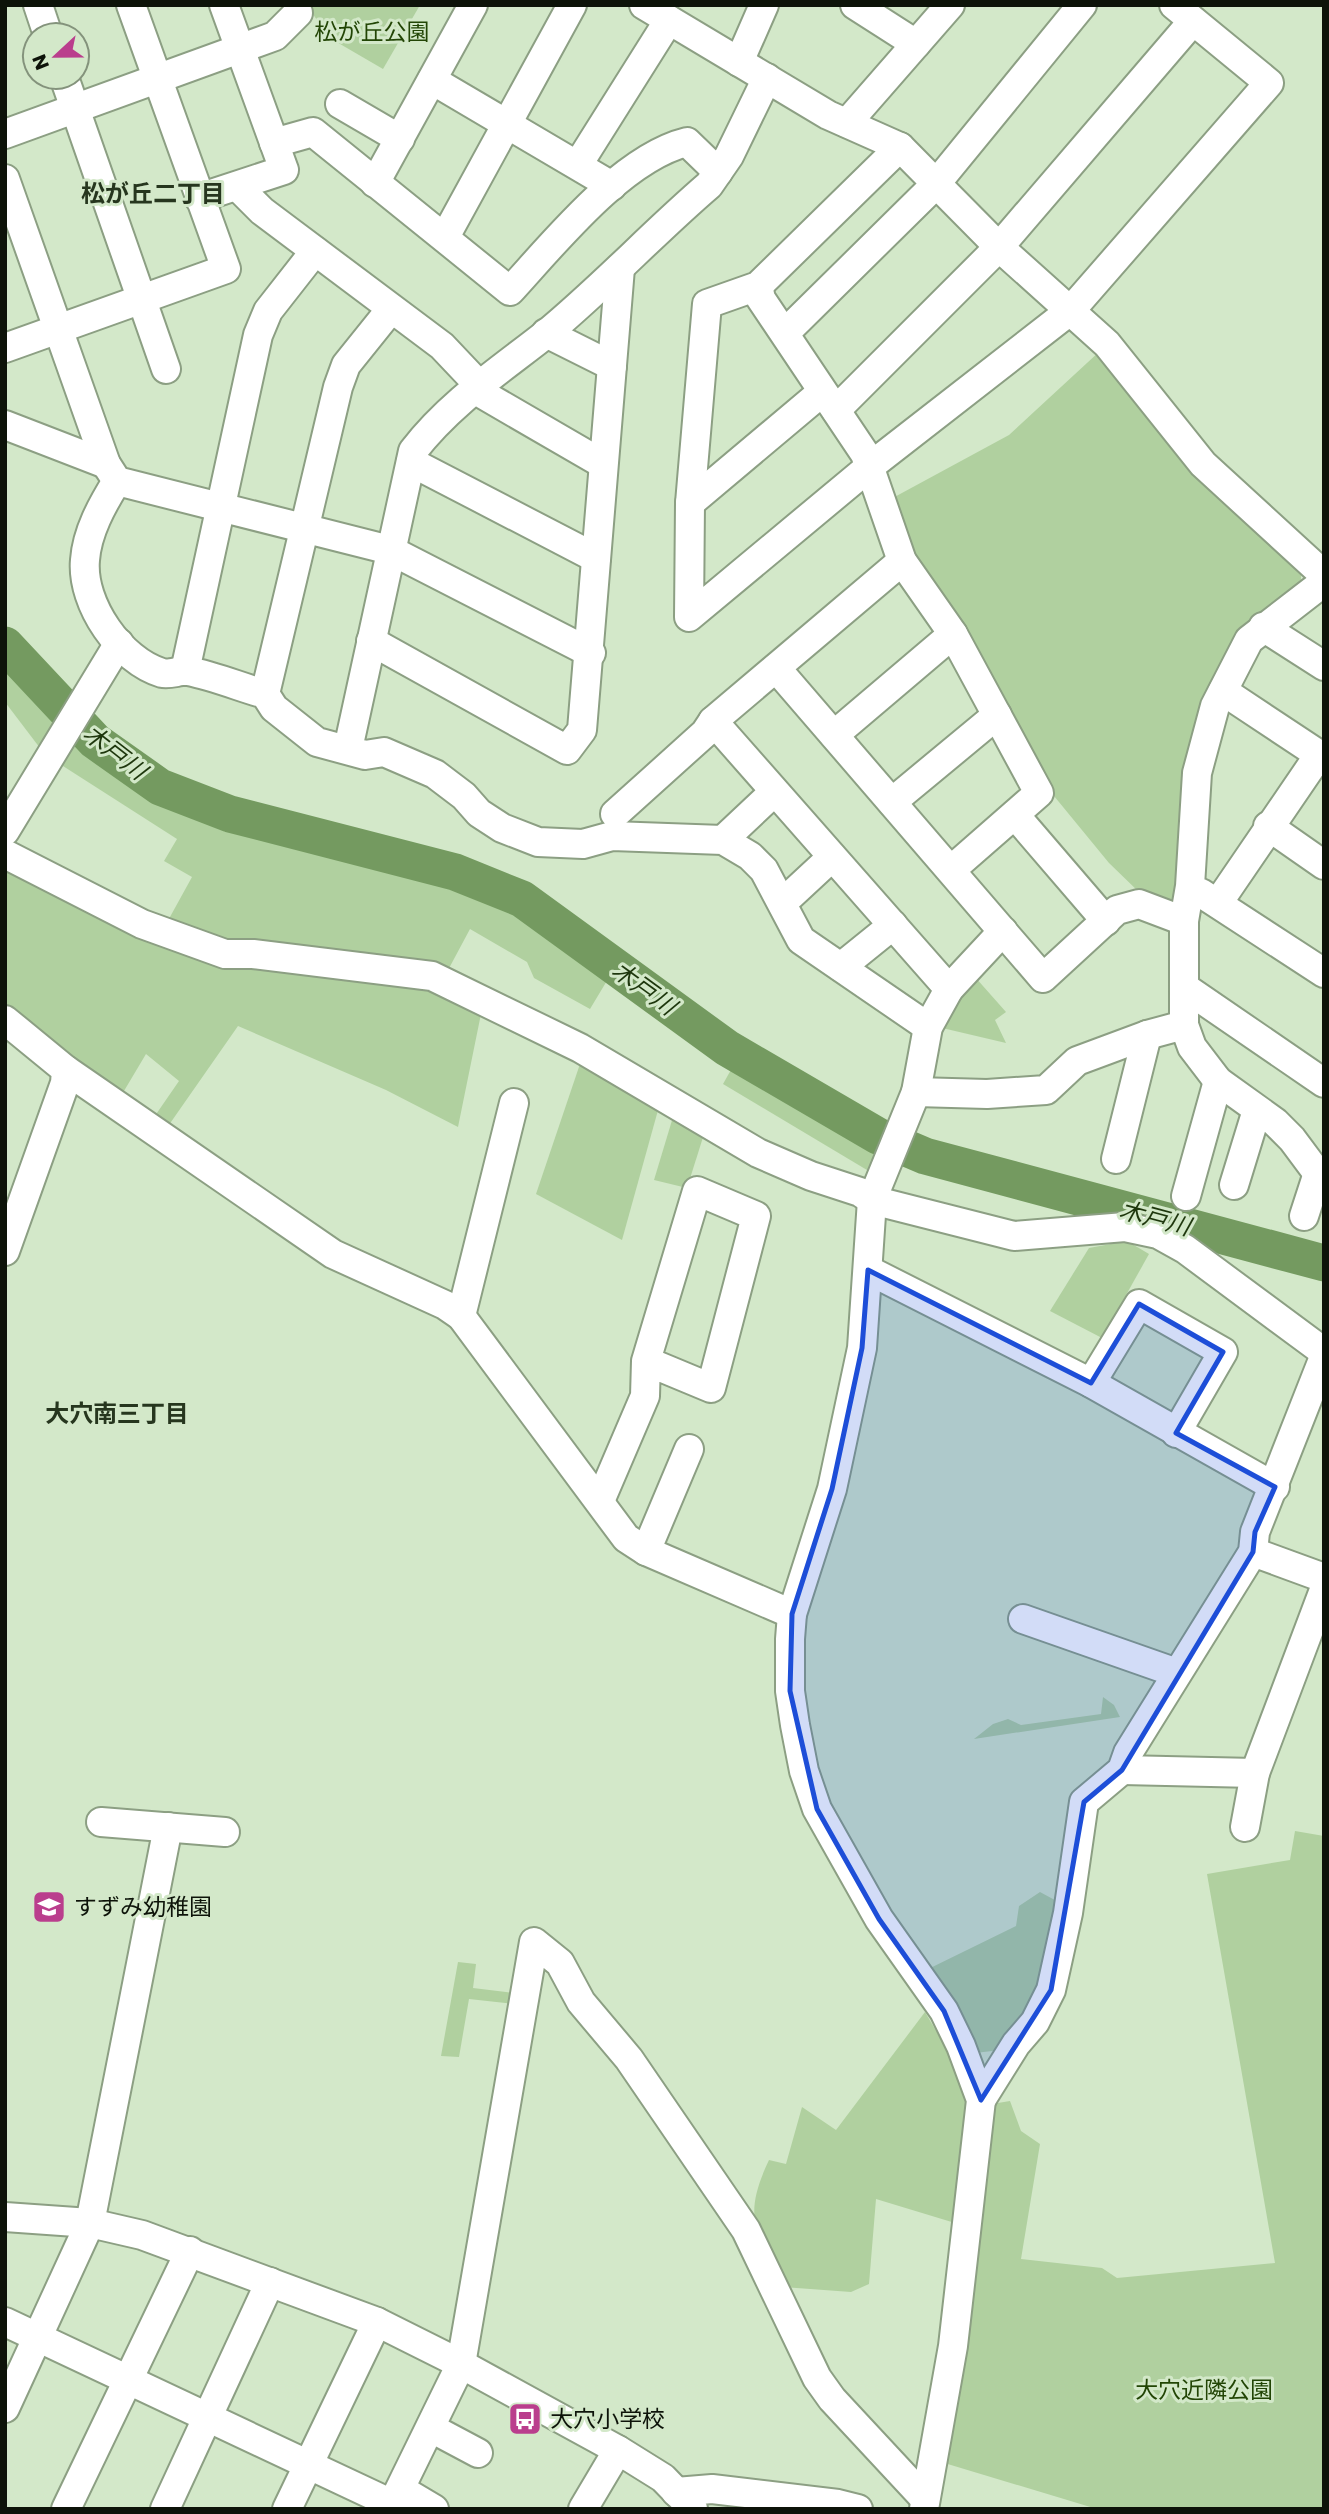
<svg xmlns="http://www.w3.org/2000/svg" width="1329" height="2514" font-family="Poppins,'Noto Sans JP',sans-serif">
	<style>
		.green { fill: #b0d09f }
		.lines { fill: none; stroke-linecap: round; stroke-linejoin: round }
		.river { stroke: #749a60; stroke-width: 37 }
		.minor-casing { stroke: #8c9f83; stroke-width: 32 }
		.minor { stroke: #fff; stroke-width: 28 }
		.marked { fill: #1d4ed8; fill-opacity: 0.2; stroke: #1d4ed8; stroke-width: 5; stroke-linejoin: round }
		.labels { text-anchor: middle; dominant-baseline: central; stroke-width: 6; stroke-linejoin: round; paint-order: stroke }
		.park-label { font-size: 23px; fill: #224505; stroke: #d3e8c9 }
		.poi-label { font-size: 23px; fill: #0d1309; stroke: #d3e8c9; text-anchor: start }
		.neighbourhood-label { font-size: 24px; font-weight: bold; fill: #26361e; stroke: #d3e8c9 }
		.water-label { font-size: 24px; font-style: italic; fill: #1e370d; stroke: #d3e8c9 }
	</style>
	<rect width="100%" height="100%" fill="#d3e8c9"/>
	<g class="green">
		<polygon points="307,5 420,5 383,69 328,37"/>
		<polygon points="1100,351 1197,470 1301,573 1301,591 1240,639 1178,898 1169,904 1140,893 1109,863 1045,785 908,556 889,500 1009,435"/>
		<polygon points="5,661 56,718 43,752 5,702"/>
		<polygon points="75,736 151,795 310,845 437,879 520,911 608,979 590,1009 534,978 527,962 470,929 447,972 253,948 165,926 192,877 164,861 177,839 52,759"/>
		<polygon points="5,861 139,929 425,986 482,1009 458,1127 386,1090 238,1026 164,1132 150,1123 179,1081 146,1054 118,1101 5,1010"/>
		<polygon points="975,977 1006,1012 995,1020 1006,1043 938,1027"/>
		<polygon points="582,1058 660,1103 622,1240 536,1194"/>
		<polygon points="737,1059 881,1147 872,1173 723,1084"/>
		<polygon points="673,1117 705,1131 687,1188 654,1180"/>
		<polygon points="1127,1241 1149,1254 1102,1338 1050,1311 1089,1248"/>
		<polygon points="1103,1697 1114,1705 1120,1717 974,1739 993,1724 1008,1719 1021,1725 1101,1714"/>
		<polygon points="1295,1831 1324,1836 1324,2509 1097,2509 941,2462 980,2106 1010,2101 1021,2131 1040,2144 1021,2259 1102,2268 1117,2278 1275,2263 1207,1874 1290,1860"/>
		<polygon points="1040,1892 1064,1905 1046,1989 1001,2050 966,2054 918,1974 1016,1926 1019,1906"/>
		<polygon points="458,1962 476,1964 473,1988 515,1993 514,2004 469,1999 459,2057 441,2056"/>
		<path d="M925,2012l44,75 -14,136 -79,-24 -7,85 -18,8 -68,-5c-26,-54 -42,-68 -14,-127l17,4 16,-57 34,23z"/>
	</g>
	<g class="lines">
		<polyline class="river" points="5,645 95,741 160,787 230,814 455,872 522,899 727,1048 878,1136 925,1156 1324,1263"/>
		<defs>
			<g id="minor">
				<polyline points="38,5 48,35"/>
				<polyline points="644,5 828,115 900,147 999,247 1107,344 1203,464 1324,575"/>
				<polyline points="855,5 916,44"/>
				<polyline points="739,62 764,5"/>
				<polyline points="64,77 166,369"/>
				<polyline points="432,80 612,186"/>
				<polyline points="340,104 400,139"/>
				<polyline points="847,123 950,5"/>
				<polyline points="5,134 275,36 298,13"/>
				<path d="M274,143l39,-11 197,159c45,-49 112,-133 177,-149l31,30"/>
				<polyline points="900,147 758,286 707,304 690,503 689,617 868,468 1071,310 1269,83 1174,5"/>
				<polyline points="579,163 669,20"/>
				<polyline points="5,179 106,464 117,481 390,550 591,653"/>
				<polyline points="375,183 473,5"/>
				<polyline points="238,187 262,211 442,346 478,384 484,395 603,464"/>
				<polyline points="199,198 284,170 224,5"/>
				<polyline points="445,237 572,5"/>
				<polyline points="758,286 761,299 865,454 902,561 953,634 1039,793 951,870"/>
				<polyline points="546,333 612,366"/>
				<polyline points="785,333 935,185 1082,5"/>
				<polyline points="5,348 226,269 131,5"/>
				<polyline points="836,410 999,247 1193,21"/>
				<polyline points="5,425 106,464"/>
				<polyline points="411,462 596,558"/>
				<path d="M117,481c-15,24 -30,51 -32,79 -4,44 36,101 77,113 8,2 18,-3 26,-2 26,5 52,16 77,23l9,14 43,34 48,13 19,-3 51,22 29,22 15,17 23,15 36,14 45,2 29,-8 111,4 27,16 14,14 37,70 127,87"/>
				<polyline points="690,503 822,392"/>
				<polyline points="1324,582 1249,640 1215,706 1197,773 1190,886 1184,921 1184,1025 1192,1047 1218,1081 1275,1122 1292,1139 1324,1182"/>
				<polyline points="1263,627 1324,666"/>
				<polyline points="371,641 567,750 582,730 620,268"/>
				<polyline points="776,668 1043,978 1117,910 1139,904 1184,921"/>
				<polyline points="185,671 258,335 268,311 315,251"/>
				<polyline points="1223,691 1324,758"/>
				<polyline points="265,694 338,387 346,365 391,309"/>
				<polyline points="713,721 949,989"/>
				<polyline points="834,735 953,634"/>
				<path d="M348,749l65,-298c37,-48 86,-80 133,-117 57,-47 107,-101 163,-149l20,-29 38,-78"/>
				<polyline points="892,802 997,715"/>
				<polyline points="615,814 705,733 713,721 902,561"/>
				<polyline points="1015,815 1106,921"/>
				<polyline points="1268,826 1324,865"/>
				<polyline points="5,831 119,643"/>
				<polyline points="723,840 774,792"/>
				<polyline points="5,854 142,924 225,954 253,954 432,976 580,1048 758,1153 811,1176 860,1192 872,1200 1014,1236 1125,1227 1158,1234 1185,1249 1324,1352"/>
				<polyline points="1201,893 1324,973"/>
				<polyline points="791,895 832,857"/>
				<polyline points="1218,903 1319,755"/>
				<polyline points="841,967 893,925"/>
				<polyline points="1184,987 1324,1083"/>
				<polyline points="5,1020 66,1070 65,1083 5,1251"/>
				<polyline points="66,1070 333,1254 445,1305 461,1316 626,1538 646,1551 792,1614"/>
				<polyline points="916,1092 987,1094 1046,1090 1077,1061 1147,1035 1184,1025"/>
				<polyline points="1116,1159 1147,1035"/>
				<polyline points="1234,1185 1257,1110"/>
				<polyline points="1186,1196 1218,1081"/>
				<polyline points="1304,1216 1317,1176"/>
				<polyline points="868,1270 1091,1383 1275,1487"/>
				<polyline points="461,1316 514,1103"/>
				<polyline points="1091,1383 1139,1304 1223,1352 1176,1433"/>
				<polyline points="600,1501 645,1396 646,1361 697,1191 756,1216 711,1388 646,1361"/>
				<polyline points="646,1551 689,1449"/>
				<polyline points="1253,1552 1324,1578"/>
				<polyline points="1023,1619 1177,1673"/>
				<polyline points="1122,1770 1255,1773"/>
				<polyline points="101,1822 225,1832"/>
				<polyline points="1245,1827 1255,1773 1324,1590"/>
				<polyline points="981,2100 1016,2044 1035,2022 1051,1990 1068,1913 1084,1802 1122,1770 1128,1753 1253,1552 1255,1532 1324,1357"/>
				<polyline points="5,2217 90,2223 142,2235 377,2322 461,2364 618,2450 663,2478 693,2509"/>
				<polyline points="5,2322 392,2504"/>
				<polyline points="5,2408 90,2223 168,1827"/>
				<polyline points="431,2428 478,2453"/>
				<polyline points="402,2490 434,2509"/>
				<polyline points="676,2492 712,2489 838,2504 858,2509"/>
				<polyline points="66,2509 190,2251"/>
				<polyline points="165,2509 270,2282"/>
				<polyline points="287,2509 377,2322"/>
				<polyline points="390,2509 461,2364 534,1942 560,1963 581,2002 629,2059 746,2230 817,2378 832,2399 925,2499"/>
				<polyline points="583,2509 618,2450"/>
				<polyline points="924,2509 953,2346 981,2100 961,2046 944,2011 879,1919 817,1809 804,1771 795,1725 790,1691 790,1639 792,1614 832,1489 862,1348 872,1200 916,1092 928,1027 949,989 1003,931"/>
			</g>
		</defs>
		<use href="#minor" class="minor-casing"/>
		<use href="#minor" class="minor"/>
	</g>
	<path class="marked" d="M868,1270l223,113 48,-79 84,48 -47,81 99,54 -20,45 -2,20 -131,218 -38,32 -33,188 -70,110 -37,-89 -65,-92 -62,-110 -27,-118 2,-77 40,-125 30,-141z"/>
	<defs>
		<symbol id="school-square" viewBox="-11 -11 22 22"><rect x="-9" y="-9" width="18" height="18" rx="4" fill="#ba3e8d" stroke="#d3e8c9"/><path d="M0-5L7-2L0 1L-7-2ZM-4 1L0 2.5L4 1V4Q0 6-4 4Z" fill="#fff"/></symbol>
		<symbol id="bus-square" viewBox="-11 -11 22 22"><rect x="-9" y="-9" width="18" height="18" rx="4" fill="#ba3e8d" stroke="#d3e8c9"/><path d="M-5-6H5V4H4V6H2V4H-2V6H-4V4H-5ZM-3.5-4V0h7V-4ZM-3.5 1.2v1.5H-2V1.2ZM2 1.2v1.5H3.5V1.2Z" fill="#fff"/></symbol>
	</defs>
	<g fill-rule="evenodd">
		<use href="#school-square" x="30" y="1888" width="38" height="38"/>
		<use href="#bus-square" x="506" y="2400" width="38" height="38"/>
	</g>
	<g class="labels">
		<g class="park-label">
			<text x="372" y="32">松が丘公園</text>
			<text x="1204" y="2390">大穴近隣公園</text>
		</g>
		<g class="poi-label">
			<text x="74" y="1907">すずみ幼稚園</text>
			<text x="550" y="2419">大穴小学校</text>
		</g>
		<g class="neighbourhood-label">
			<text x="153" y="193">松が丘二丁目</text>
			<text x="117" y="1413">大穴南三丁目</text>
		</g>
		<g class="water-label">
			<text transform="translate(115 752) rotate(38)">木戸川</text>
			<text transform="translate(644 988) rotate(36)">木戸川</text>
			<text transform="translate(1155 1218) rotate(15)">木戸川</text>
		</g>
	</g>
	<rect width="1329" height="2514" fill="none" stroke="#0d1309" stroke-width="14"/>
	<g transform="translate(56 56) rotate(248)"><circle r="33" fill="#d3e8c9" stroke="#84937c" stroke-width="2"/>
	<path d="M0-5L12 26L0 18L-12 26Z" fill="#ba3e8d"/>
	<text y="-10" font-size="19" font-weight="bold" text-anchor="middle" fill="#0d1309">N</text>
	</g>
</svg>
